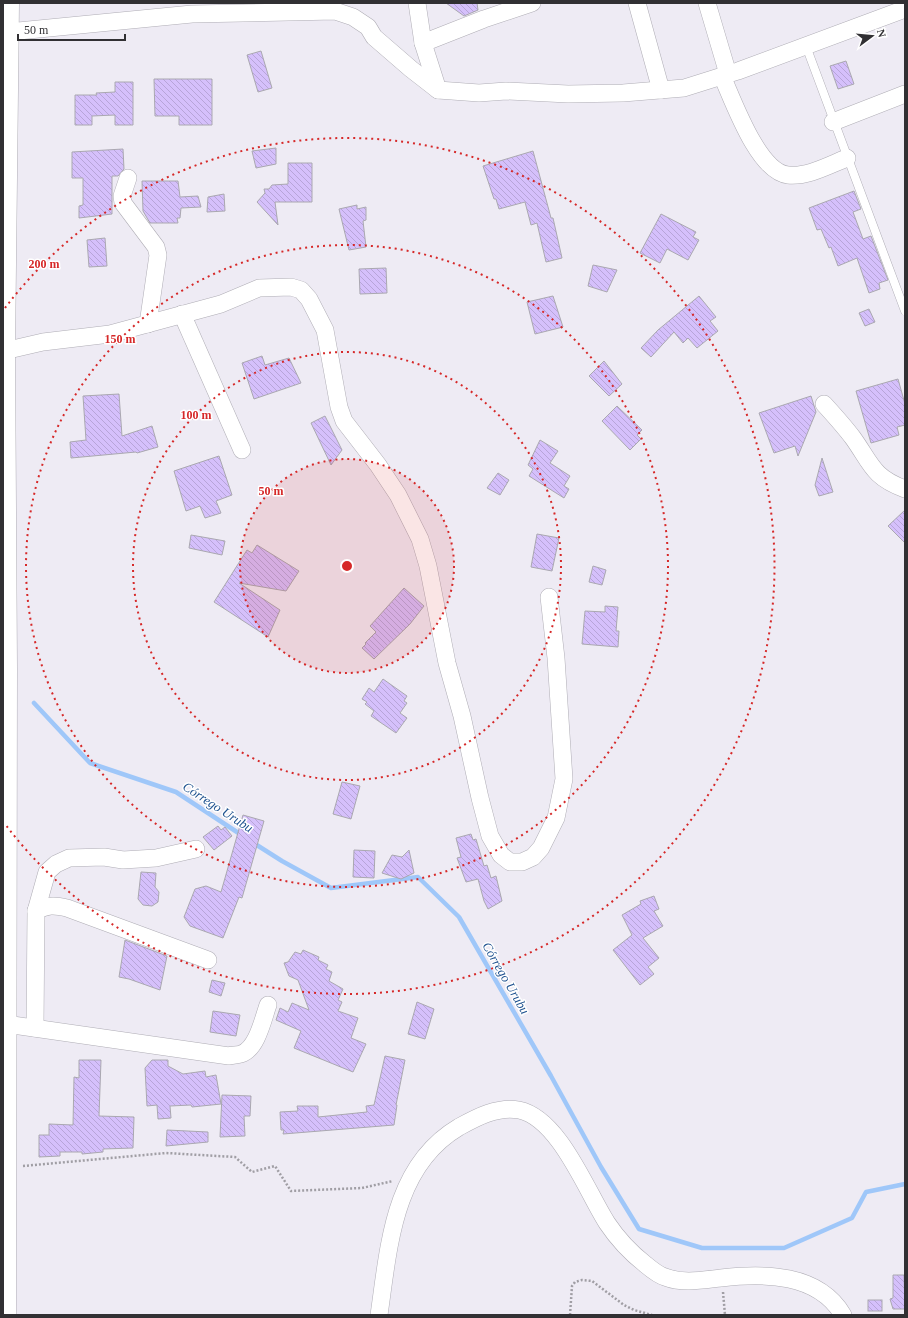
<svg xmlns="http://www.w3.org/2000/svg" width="908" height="1318" font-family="Georgia,serif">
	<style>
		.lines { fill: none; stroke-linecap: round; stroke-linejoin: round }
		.stream { stroke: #9fc7f9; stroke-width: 4.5 }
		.building { fill: url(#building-back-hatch); stroke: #aaa8b0 }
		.lane-casing { stroke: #afadb5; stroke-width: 9 }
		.street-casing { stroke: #afadb5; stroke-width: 18 }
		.primary-casing { stroke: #afadb5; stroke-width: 23 }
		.path { stroke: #a09ea4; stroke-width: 2.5; stroke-dasharray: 2 2; stroke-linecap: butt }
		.lane { stroke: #fff; stroke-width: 8 }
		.street { stroke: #fff; stroke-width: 17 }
		.primary { stroke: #fff; stroke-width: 22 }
		.ring { fill: none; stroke: #d62828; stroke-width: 2; stroke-dasharray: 2 4 }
		.labels { text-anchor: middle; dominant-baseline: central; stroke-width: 3; stroke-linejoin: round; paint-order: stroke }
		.water-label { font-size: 13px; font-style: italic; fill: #205390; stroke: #fff }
		.centre { fill: #d62828; stroke: #fff; stroke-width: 2 }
		.ring-label { font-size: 12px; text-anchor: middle; font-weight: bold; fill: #d62828; stroke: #fff; stroke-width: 3; stroke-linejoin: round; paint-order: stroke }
	</style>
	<defs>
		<pattern id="building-back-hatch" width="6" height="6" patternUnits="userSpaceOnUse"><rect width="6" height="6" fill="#d5c0fb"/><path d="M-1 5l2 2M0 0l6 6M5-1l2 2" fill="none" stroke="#b7a5d8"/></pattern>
	</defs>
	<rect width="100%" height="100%" fill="#eeebf4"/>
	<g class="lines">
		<g class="stream">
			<polyline points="34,703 90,763 176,792 243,836"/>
			<polyline points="252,842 282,861 331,888 418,877 459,917 551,1076 601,1167 639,1229 702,1248 784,1248 852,1218 866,1192 905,1184"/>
		</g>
	</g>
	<g class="building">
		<polygon points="446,3 477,3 478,10 464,16"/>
		<polygon points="261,51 272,88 258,92 247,55"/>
		<polygon points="846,61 854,84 838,89 830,66"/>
		<polygon points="154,79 212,79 212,125 179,125 179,116 155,116"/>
		<polygon points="115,82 133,82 133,125 115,125 115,115 92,116 92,125 75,125 75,95 97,95 96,93 115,92"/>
		<polygon points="276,148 276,164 256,168 252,151"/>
		<polygon points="123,149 124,169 118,176 112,176 112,214 79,218 79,206 83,205 83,178 72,178 72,152"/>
		<polygon points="533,151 551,218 553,218 562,258 546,262 537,223 531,225 525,202 499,209 496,199 494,199 483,166"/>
		<polygon points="288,163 312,163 312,202 275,202 278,225 257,202 265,193 264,189 269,189 272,185 288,184"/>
		<polygon points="142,181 178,181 180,197 198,196 201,207 181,208 180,218 177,218 178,223 150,223 143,211"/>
		<polygon points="854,191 861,209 853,212 863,239 871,236 888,280 879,283 880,289 869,293 857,258 838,266 831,247 829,248 821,229 817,230 809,208"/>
		<polygon points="224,194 225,211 207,212 208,197"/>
		<polygon points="357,205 357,209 366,207 366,220 363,221 366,247 349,250 339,209"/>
		<polygon points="661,214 696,232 693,237 699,240 688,260 667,249 660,263 640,253"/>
		<polygon points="105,238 107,266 89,267 87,240"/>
		<polygon points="593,265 617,270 607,292 588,286"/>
		<polygon points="386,268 387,293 360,294 359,269"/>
		<polygon points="553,296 563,327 535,334 527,302"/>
		<polygon points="699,296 716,317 710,321 718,331 697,348 688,338 683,343 674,332 651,357 641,348 658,330"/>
		<polygon points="869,309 875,322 865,326 859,313"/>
		<polygon points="262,356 265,365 289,358 301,383 254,399 242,363"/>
		<polygon points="604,361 622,384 609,396 589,376"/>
		<polygon points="898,379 905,404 905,425 897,427 899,435 871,443 856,391"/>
		<polygon points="119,394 122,436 152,426 158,447 137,453 136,452 71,458 70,442 86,440 83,396"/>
		<polygon points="811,396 816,412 798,456 795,446 774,453 759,413"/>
		<polygon points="617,406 642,430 637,435 641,439 630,450 602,421"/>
		<polygon points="325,416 342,450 331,465 311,423"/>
		<polygon points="540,440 558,451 550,463 570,476 564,486 569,489 564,498 529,476 533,469 528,465"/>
		<polygon points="219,456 232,495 216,501 221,513 205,518 200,506 186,511 174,471"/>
		<polygon points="822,458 833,492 819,496 815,485"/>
		<polygon points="498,473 509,480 500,495 487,488"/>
		<polygon points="905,510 905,543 888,526"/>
		<polygon points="537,534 559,538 552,571 531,567"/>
		<polygon points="191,535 225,541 222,555 189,548"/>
		<polygon points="257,545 299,571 286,591 239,583 280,610 268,637 214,602 247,550 252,553"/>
		<polygon points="593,566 606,570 602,585 589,582"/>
		<polygon points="404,588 424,606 410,624 374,659 362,648 366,644 365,643 376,632 370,626"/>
		<polygon points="605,606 618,607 616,631 619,631 618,647 582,644 585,611 605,612"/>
		<polygon points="383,679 407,696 404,701 407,703 400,713 407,718 396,733 371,716 374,711 365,704 367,702 362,699 369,688 374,692"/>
		<polygon points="342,782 360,786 351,819 333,814"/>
		<polygon points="243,815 264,821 242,898 239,897 223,938 190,926 184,917 195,889 206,886 221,892"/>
		<polygon points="218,826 221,830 225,827 232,836 214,850 203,837"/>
		<polygon points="471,834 473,840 476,839 484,866 487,865 491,878 496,876 502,901 488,909 484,901 478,879 466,882 457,858 461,857 456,838"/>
		<polygon points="354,850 375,851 374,878 353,877"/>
		<polygon points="409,850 414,873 401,879 382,873 392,855 402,857"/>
		<polygon points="141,872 156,873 155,887 159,892 158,902 152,906 143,905 138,899"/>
		<polygon points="654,896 659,909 654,911 663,926 643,938 659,958 648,967 654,974 640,985 613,950 632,935 622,915 641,904 640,901"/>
		<polygon points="125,940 167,956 160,990 129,979 119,977"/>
		<polygon points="303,950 319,957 318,960 328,965 326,969 332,972 329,981 343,989 338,1000 342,1002 338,1011 358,1018 351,1038 366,1044 353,1072 294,1048 301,1031 276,1020 280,1008 288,1012 292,1003 309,1010 298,980 289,976 284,963 288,962 295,952 301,954"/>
		<polygon points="212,980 225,983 221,996 209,992"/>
		<polygon points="417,1002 434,1009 425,1039 408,1034"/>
		<polygon points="213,1011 240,1015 236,1036 210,1032"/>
		<polygon points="385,1056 405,1060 396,1105 397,1105 394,1125 283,1134 284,1130 281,1130 280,1112 298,1111 297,1106 318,1106 318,1117 367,1112 366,1106 374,1105"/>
		<polygon points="79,1060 101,1060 99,1116 134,1117 133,1148 103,1149 103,1152 82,1154 82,1152 60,1152 60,1156 39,1157 39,1135 49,1135 49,1124 73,1125 74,1077 79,1078"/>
		<polygon points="152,1060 168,1060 168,1066 183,1074 205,1071 206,1077 216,1075 221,1104 192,1107 191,1105 170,1106 171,1118 158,1119 157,1105 147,1106 145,1068"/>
		<polygon points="222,1095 251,1096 250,1116 244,1116 245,1136 220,1137"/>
		<polygon points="167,1130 208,1132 208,1142 166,1146"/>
		<polygon points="893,1275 904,1275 905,1309 893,1309 890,1299 893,1298"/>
		<rect x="868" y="1300" width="14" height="11"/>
	</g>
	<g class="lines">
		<defs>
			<polyline id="lane" points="806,46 905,311"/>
			<g id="street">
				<polyline points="417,3 423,43 438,90"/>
				<polyline points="637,3 661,90"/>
				<polyline points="707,3 728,74"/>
				<polyline points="8,32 192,14 335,11 353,17 368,27 374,37 411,69 438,90 479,93 506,91 568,94 623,93 684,88 738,71 905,9"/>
				<polyline points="423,43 484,19 532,3"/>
				<path d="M722,76c11,24 36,96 66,99 20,2 41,-10 59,-17"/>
				<polyline points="833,122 905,94"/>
				<polyline points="128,178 122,196 123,203 156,247 158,255 148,324"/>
				<polyline points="182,314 242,450"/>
				<polyline points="4,351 43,342 110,334 221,304 259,288 291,287 301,290 309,299 325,330 339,407 344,421 378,465 398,495 420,539 428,566 447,663 462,716 480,798 490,836 501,855 510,862 522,862 533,857 541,848 556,818 564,779 556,658 549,597"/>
				<path d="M824,404c10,11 20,22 29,34 18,25 19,39 52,51"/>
				<polyline points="36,911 47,872 56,864 69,858 104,857 123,860 156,858 196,849"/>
				<path d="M6,1024l223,32c4,-1 9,-1 12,-2 16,-5 22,-35 27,-49"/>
				<path d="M35,1028l1,-117c11,-6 18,-6 31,-3l141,52"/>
				<path d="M379,1315c10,-69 14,-149 80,-188 18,-10 39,-21 60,-17 40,8 68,82 88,113 10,15 24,30 38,41 6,5 13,11 20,13 18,7 38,3 56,1 43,-5 97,-5 122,37"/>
			</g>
			<polyline id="primary" points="5,1315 6,668 4,351 8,3"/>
		</defs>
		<use href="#lane" class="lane-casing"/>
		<use href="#street" class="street-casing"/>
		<use href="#primary" class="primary-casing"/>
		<g class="path">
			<polyline points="23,1166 166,1153 235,1157 252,1172 275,1166 291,1191 362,1188 393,1181"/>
			<polyline points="723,1292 725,1315"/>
			<polyline points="570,1315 572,1286 575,1282 582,1280 592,1281 624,1305 634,1310 652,1315"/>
		</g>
		<use href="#lane" class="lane"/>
		<use href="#street" class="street"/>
		<use href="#primary" class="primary"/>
	</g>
	<circle cx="347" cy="566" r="107" fill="#d62828" fill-opacity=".12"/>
	<g class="ring">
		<circle cx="347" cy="566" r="107"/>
		<circle cx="347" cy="566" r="214"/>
		<circle cx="347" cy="566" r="321"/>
		<path d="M5 308A428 428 0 1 1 5 824"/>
	</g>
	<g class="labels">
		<g class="water-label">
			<text transform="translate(218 807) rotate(33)">Córrego Urubu</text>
			<text transform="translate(506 978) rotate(60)">Córrego Urubu</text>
		</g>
	</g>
	<circle cx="347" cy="566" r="6" class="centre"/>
	<g class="ring-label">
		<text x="44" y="268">200 m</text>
		<text x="120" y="343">150 m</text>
		<text x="196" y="419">100 m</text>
		<text x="271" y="495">50 m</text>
	</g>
	<rect width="908" height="1318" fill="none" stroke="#313033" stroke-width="8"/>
	<g transform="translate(872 36) rotate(74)" stroke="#ffffff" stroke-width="3" paint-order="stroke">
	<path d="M0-3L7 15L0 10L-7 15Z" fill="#313033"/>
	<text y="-6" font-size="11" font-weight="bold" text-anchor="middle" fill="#313033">N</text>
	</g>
	<path d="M18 34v6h107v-6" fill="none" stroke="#313033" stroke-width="2"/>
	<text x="24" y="34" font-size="12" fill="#313033" stroke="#ffffff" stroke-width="3" paint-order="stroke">50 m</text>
</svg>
